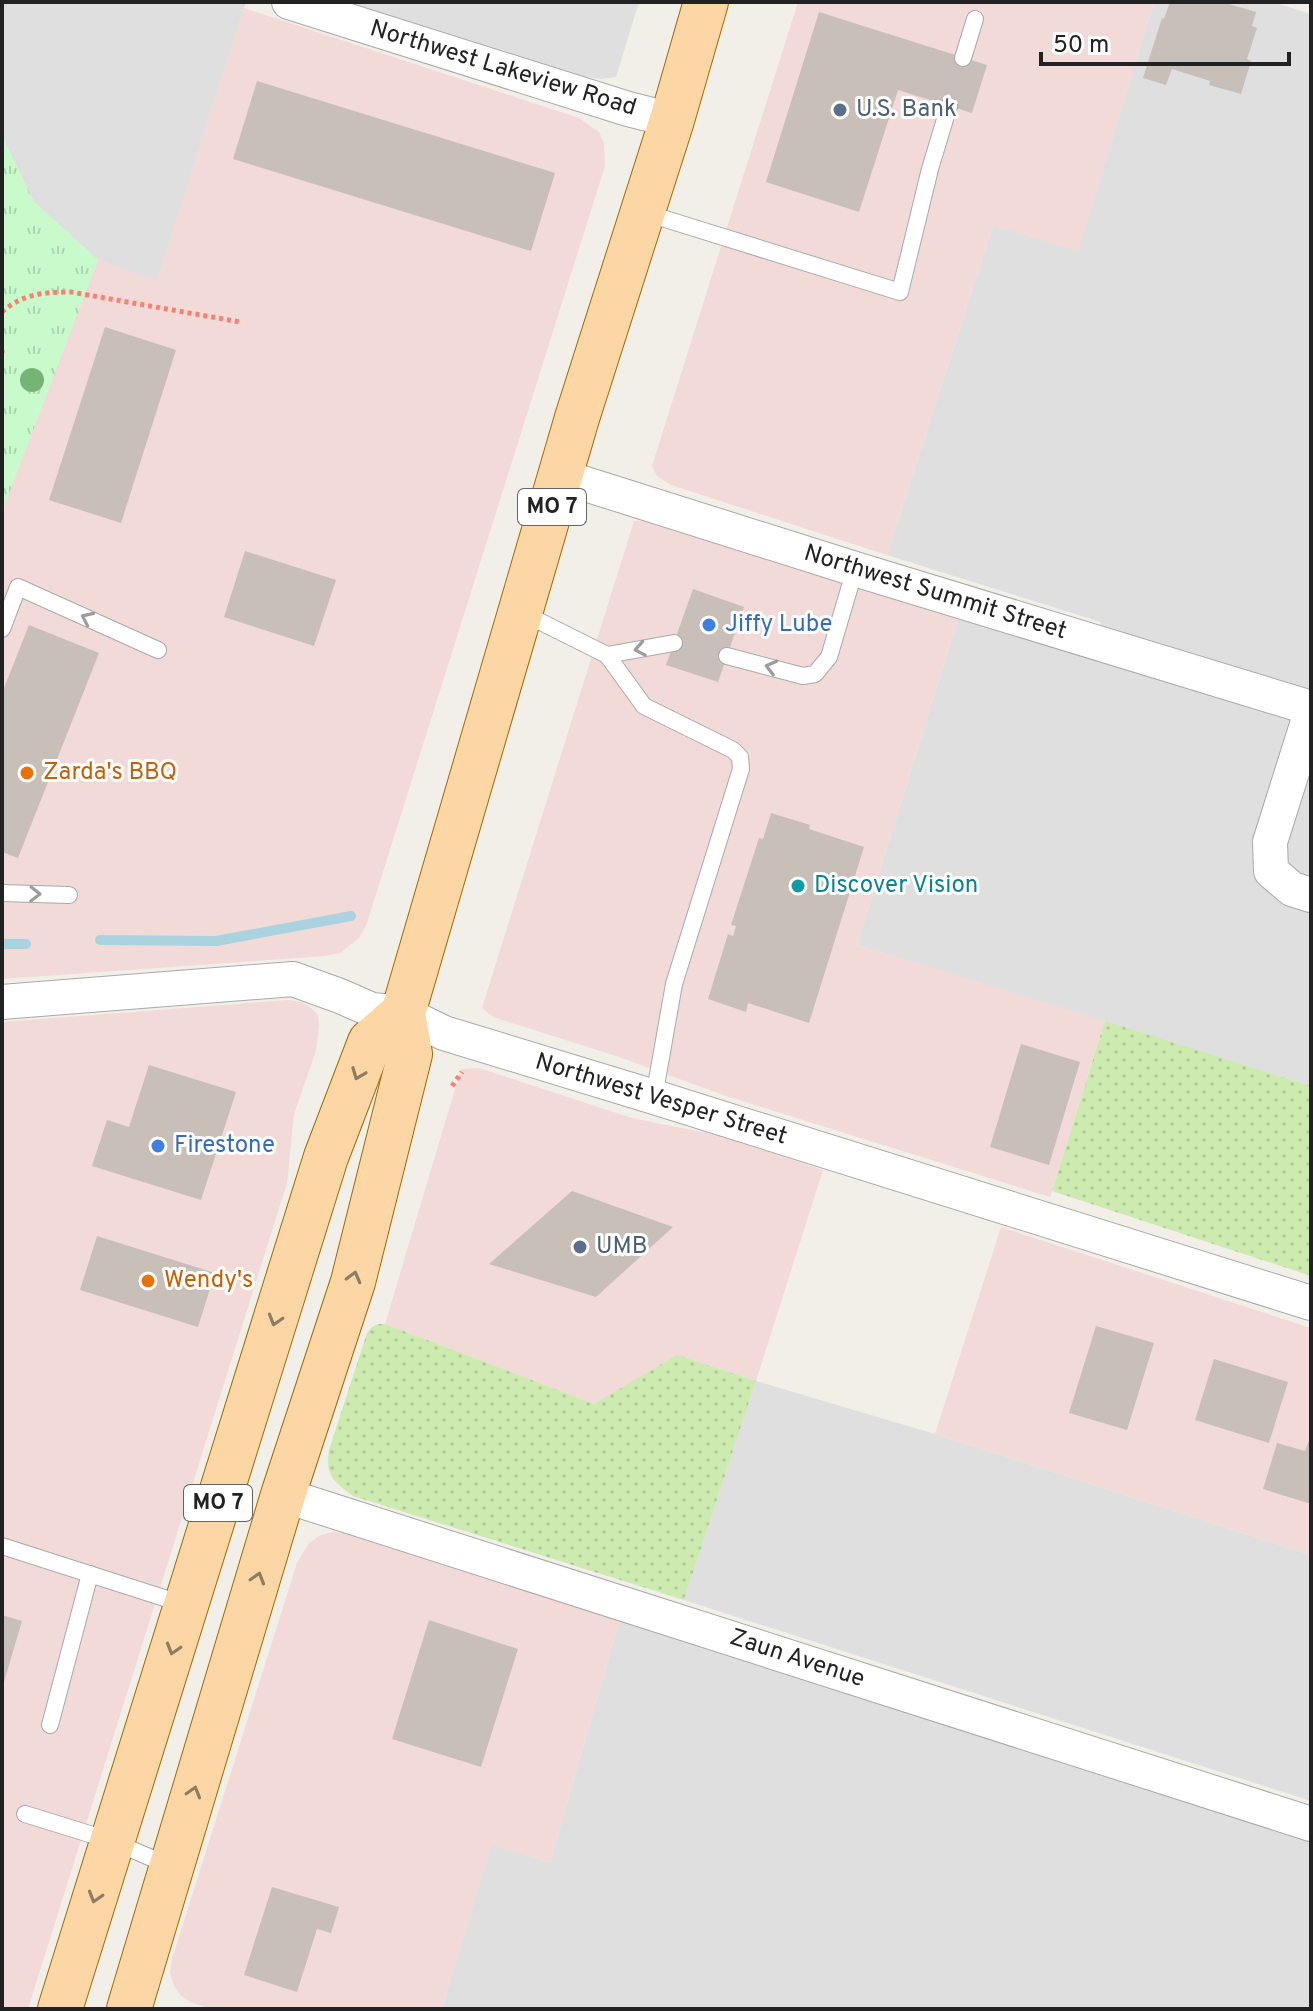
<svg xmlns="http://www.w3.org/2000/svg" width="1313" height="2011" font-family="Overpass,sans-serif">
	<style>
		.residential { fill: #e0dfdf }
		.commercial { fill: #f2dad9 }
		.grass { fill: url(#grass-dots) }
		.park { fill: url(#park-tufts) }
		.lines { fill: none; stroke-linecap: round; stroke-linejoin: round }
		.stream { stroke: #aad3df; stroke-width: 10 }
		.building { fill: #c7bfb8 }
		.lane-casing { stroke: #a9a9a9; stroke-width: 18 }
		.street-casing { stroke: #a9a9a9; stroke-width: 36 }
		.primary-casing { stroke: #a06b00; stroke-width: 46 }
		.path { stroke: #fa8072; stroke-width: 5; stroke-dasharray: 4 4; stroke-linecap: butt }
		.lane { stroke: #fff; stroke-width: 16 }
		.street { stroke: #fff; stroke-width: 34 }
		.primary { stroke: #fcd6a4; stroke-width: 44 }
		.tree { fill: #74b475 }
		.oneway { stroke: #9c9c9c }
		.oneway2 { stroke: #8f7c63 }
		.service-dot { fill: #5c6f8a; stroke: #fff; stroke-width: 3 }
		.shop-dot { fill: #3f7fe0; stroke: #fff; stroke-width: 3 }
		.food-dot { fill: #e8710a; stroke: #fff; stroke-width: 3 }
		.culture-dot { fill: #0f9aa8; stroke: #fff; stroke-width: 3 }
		.labels { text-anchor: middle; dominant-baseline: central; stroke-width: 6; stroke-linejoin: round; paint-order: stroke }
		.shield { fill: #fff; stroke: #646464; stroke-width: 2 }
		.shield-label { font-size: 22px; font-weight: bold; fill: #222 }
		.street-label { font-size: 24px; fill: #222; stroke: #fff }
		.service-label { font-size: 24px; fill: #4e5e75; stroke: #fff; text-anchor: start }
		.shop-label { font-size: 24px; fill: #366cbe; stroke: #fff; text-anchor: start }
		.food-label { font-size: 24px; fill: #c56008; stroke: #fff; text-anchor: start }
		.culture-label { font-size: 24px; fill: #0d838f; stroke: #fff; text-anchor: start }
	</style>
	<defs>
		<pattern id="grass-dots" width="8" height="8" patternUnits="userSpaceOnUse" patternTransform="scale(2)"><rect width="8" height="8" fill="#cdebb0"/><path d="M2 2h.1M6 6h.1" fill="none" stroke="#b0c997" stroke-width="1.8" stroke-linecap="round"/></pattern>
		<pattern id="park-tufts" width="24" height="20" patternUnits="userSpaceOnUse" patternTransform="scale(2)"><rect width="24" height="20" fill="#c8facc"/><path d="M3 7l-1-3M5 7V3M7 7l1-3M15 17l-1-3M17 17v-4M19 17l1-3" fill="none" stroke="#acd6af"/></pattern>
	</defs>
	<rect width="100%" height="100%" fill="#f2efe9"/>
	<g class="residential">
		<polygon points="2,2 246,2 157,282 98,260 34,202 2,137"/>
		<polygon points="345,2 639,2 616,77 601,79 582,76"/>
		<polygon points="1154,2 1272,2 1311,14 1311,1086 857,945 958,618 1090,657 1101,622 887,555 993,225 1078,250"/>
		<polygon points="756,1381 935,1434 1311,1555 1311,1801 684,1600"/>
		<polygon points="621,1615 1311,1838 1311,2009 442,2009 491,1844 550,1862"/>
	</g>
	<g class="commercial">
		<polygon points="798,2 1154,2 1078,251 993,225 887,555 671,485 657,476 652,466"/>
		<polygon points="244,8 579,118 599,132 604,143 605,166 366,926 359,938 340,953 326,956 2,979 2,509 98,260 157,281"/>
		<polygon points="645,520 958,618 857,945 1105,1021 1050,1197 726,1096 616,1056 493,1017 482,1008 634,521"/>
		<polygon points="288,1000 301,1002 311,1008 318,1015 319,1026 316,1051 294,1114 287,1183 28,2009 2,2009 2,1022"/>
		<polygon points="479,1068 632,1118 717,1135 823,1170 756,1381 677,1356 594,1405 385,1324 461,1069"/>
		<polygon points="1001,1227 1311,1328 1311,1555 935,1434"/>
		<polygon points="334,1532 362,1535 621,1615 550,1862 491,1845 442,2009 212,2009 192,2003 181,1996 174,1986 170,1973 172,1959 297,1563 309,1543 321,1535"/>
	</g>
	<g class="grass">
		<polygon points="1105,1021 1311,1086 1311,1276 1052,1191"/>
		<path d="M378,1324h7l209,80 83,-49 79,26 -72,219 -331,-104c-19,-14 -28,-20 -24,-46l38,-117 5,-6z"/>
	</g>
	<polygon class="park" points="2,137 34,202 98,260 2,512"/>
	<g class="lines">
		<g class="stream">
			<polyline points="100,940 216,941 351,916"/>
			<polyline points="2,944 26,944"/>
		</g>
	</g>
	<g class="building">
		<polygon points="1170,2 1222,2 1256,12 1252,26 1257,28 1247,59 1251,61 1241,94 1209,85 1210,81 1172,69 1166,85 1143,78 1162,18 1164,19"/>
		<polygon points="819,12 987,65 972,113 898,90 859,212 766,182"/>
		<polygon points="257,81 555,173 531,251 233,159"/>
		<polygon points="105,327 176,350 121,523 49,500"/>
		<polygon points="245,551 336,580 314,646 224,617"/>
		<polygon points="693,589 744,607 718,682 666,665"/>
		<polygon points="29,625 99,653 18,858 2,852 2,693"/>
		<polygon points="771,813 810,825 809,829 864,847 809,1023 748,1003 746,1012 708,999 728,934 733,936 736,926 731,925 759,838 763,839"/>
		<polygon points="1021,1044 1080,1062 1049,1165 990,1147"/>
		<polygon points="149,1065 236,1092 201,1200 92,1166 107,1120 129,1127"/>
		<polygon points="572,1191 673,1227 596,1297 489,1264"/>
		<polygon points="97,1236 215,1273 198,1327 80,1290"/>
		<polygon points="1096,1326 1154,1343 1127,1430 1069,1413"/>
		<polygon points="1214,1359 1288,1382 1269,1443 1195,1420"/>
		<polygon points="1311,1435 1311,1504 1263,1489 1277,1443 1305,1451"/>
		<polygon points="2,1615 22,1621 4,1682 2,1681"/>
		<polygon points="429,1620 518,1649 481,1767 392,1739"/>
		<polygon points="272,1887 339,1907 331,1933 317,1929 297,1992 244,1975"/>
	</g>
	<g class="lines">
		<defs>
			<g id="lane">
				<polyline points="963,58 975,19"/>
				<polyline points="646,213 900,292 930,169 949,106"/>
				<polyline points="523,613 607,655 644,706 733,750 740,757 741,769 674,984 654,1097"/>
				<polyline points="2,629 18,587 158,650"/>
				<polyline points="607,655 674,643"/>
				<polyline points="727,656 803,676 815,674 829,657 855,569"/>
				<polyline points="2,893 69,895"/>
				<polyline points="2,1546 183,1604"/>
				<polyline points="50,1725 90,1574"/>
				<polyline points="25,1814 112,1841 170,1866"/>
			</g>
			<g id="street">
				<polyline points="289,2 628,109 672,120"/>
				<polyline points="560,476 855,569 1311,708"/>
				<polyline points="1311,712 1270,842 1271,871 1292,889 1311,895"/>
				<polyline points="2,1002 293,979 340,996 372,1010 403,1013 444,1033 654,1097 1311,1303"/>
				<polyline points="283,1495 1311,1824"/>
			</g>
			<g id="primary">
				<polyline points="60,2009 326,1157 370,1042 403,1013"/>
				<polyline points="129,2009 283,1495 353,1282 410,1054 403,1013 577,418 672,120 706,2"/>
			</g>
		</defs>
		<use href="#lane" class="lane-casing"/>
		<use href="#street" class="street-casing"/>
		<use href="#primary" class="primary-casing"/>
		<g class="path">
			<path d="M2,312c20,-18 43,-20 69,-20l169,30"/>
			<polyline points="2,350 2,353"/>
			<polyline points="452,1086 462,1072"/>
		</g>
		<use href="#lane" class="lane"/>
		<use href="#street" class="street"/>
		<use href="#primary" class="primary"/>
	</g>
	<circle class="tree" cx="32" cy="380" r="12"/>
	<defs><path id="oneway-chevron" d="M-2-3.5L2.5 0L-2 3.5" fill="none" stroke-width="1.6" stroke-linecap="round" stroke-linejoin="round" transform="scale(2)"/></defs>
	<g class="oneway">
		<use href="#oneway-chevron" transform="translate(87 618) rotate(-155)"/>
		<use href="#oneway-chevron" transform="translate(640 649) rotate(170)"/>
		<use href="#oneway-chevron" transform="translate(771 667) rotate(-166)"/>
		<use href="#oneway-chevron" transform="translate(35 894) rotate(1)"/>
	</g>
	<g class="oneway2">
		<use href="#oneway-chevron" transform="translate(358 1074) rotate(111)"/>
		<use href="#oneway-chevron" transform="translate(354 1277) rotate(-75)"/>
		<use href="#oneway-chevron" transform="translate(275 1320) rotate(107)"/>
		<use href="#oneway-chevron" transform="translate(258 1578) rotate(-73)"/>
		<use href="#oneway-chevron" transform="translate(173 1649) rotate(107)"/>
		<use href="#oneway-chevron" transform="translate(194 1792) rotate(-73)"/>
		<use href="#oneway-chevron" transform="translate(95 1897) rotate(107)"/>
	</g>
	<g class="service-dot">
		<circle cx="840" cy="110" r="8"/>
		<circle cx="580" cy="1247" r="8"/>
	</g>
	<g class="shop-dot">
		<circle cx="709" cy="625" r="8"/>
		<circle cx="158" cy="1146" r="8"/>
	</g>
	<g class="food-dot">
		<circle cx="27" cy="773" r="8"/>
		<circle cx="148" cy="1281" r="8"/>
	</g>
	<circle class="culture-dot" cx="798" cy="886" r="8"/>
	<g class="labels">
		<g class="shield">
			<rect x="518" y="489" width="68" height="36" rx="6"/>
			<rect x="184" y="1485" width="68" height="36" rx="6"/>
		</g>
		<g class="shield-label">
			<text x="552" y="507">MO 7</text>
			<text x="218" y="1503">MO 7</text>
		</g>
		<g class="street-label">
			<text transform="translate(503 69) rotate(17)">Northwest Lakeview Road</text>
			<text transform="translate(935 593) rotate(17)">Northwest Summit Street</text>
			<text transform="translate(661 1100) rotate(17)">Northwest Vesper Street</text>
			<text transform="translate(797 1659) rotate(18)">Zaun Avenue</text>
		</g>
		<g class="service-label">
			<text x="856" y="110">U.S. Bank</text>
			<text x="596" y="1247">UMB</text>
		</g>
		<g class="shop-label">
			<text x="725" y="625">Jiffy Lube</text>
			<text x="174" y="1146">Firestone</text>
		</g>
		<g class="food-label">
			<text x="43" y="773">Zarda's BBQ</text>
			<text x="164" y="1281">Wendy's</text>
		</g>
		<g class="culture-label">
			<text x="814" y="886">Discover Vision</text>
		</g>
	</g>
	<rect width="1313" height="2011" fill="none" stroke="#222222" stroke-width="8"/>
	<path d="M1041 52v12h248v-12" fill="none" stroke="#222222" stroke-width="4"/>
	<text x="1053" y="52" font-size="24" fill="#222222" stroke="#ffffff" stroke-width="6" paint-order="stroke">50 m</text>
</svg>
